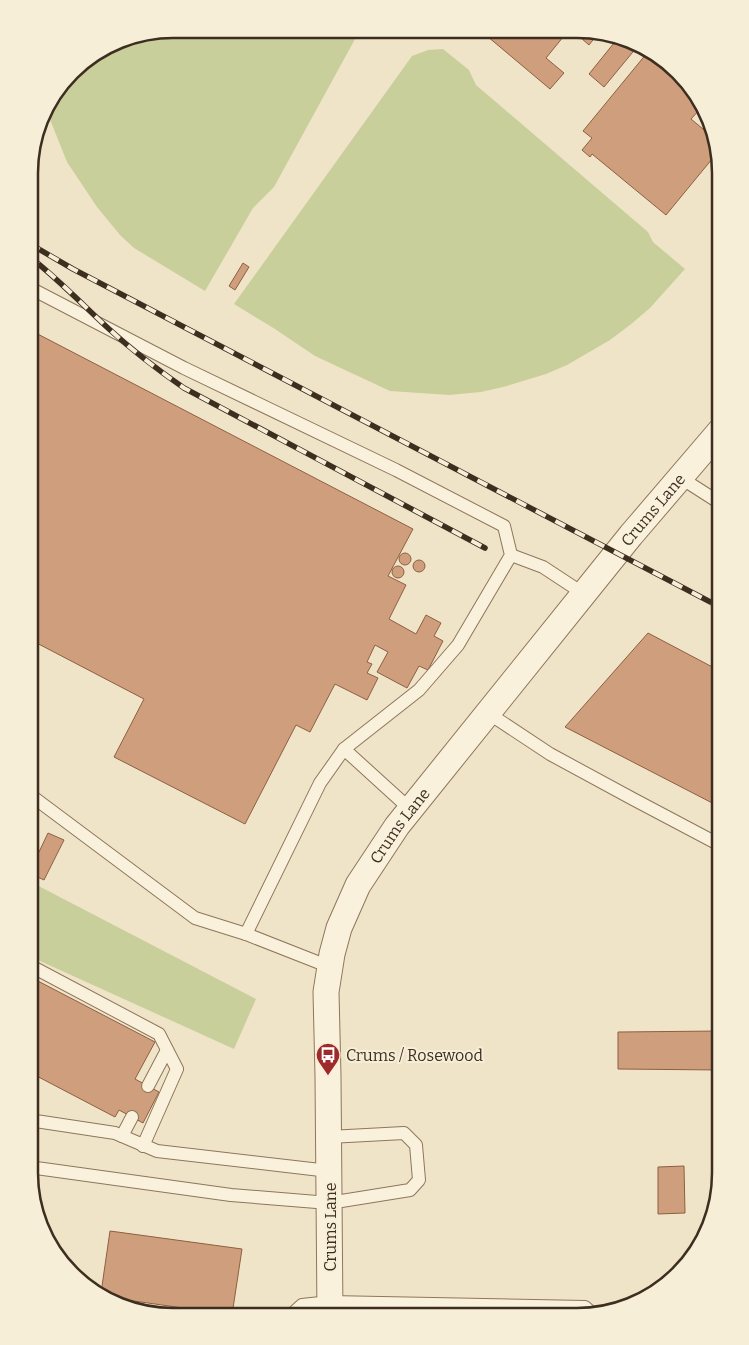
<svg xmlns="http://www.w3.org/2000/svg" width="749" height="1345" font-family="Bitter,serif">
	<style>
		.green { fill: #c9cf9b }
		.building { fill: #cf9f7d; stroke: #8d5f41 }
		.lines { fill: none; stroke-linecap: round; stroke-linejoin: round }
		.service-casing { stroke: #8d765c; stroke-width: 14 }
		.minor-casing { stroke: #8d765c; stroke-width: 27 }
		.service { stroke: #faf1dc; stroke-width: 12 }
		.minor { stroke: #faf1dc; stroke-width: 25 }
		.rail-casing { stroke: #3d2e20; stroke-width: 5.5 }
		.rail { stroke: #f7eed8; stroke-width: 4; stroke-dasharray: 11; stroke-linecap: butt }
		.labels { text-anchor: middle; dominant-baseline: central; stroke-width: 4; stroke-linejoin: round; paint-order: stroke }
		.street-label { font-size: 16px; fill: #3d2e20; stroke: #f7eed8 }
		.poi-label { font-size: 16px; fill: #3d2e20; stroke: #f7eed8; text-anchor: start }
		.rim { fill: none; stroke: #3d2e20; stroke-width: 2.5 }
	</style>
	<rect width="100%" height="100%" fill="#f0e4c8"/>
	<g class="green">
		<polygon points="172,29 360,30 274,187 253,208 205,291 134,248 120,235 97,207 67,162 45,107 77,65 118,40"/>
		<polygon points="443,49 469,70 476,85 648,232 653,242 685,269 650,308 630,325 610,340 567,365 546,374 503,387 481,392 449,395 390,391 315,356 275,329 234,304 412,56 428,50"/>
		<polygon points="29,881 256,999 234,1049 29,956"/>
	</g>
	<g class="building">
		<polygon points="481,31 568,31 546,58 564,73 550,89"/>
		<polygon points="573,31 600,31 589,45"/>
		<polygon points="618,38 637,47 604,87 589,74"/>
		<polygon points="647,53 671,64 678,74 676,76 684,83 701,108 691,119 715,139 717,153 666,215 592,154 590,157 582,150 592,138 583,131"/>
		<polygon points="243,263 249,267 235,290 229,286"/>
		<polygon points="30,330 413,529 388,576 406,585 389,619 416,634 426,615 441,623 434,636 443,641 428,670 419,666 407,688 377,672 388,652 375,645 367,662 372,664 367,673 378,678 367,700 335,684 310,732 296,725 245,824 114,757 144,699 29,639"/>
		<circle cx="405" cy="559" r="6"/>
		<circle cx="419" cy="566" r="6"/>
		<circle cx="398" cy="572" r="6"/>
		<polygon points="648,633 720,671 720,807 565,727"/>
		<polygon points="48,833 64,840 44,880 29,873"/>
		<polygon points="36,980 155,1042 135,1079 159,1092 143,1123 119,1110 115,1117 29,1072 29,993"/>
		<polygon points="720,1031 720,1070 618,1069 618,1032"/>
		<polygon points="684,1166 685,1213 658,1214 658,1167"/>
		<polygon points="30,1183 39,1184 35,1212"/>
		<polygon points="110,1231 242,1249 232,1315 113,1298 101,1293"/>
	</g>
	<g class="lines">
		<defs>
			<g id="service">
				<polyline points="30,288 184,368 396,470 504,526 511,555 458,645 419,690 344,749"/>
				<polyline points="681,478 720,503"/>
				<polyline points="511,555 543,567 584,594"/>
				<polyline points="488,713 550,754 633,799 720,845"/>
				<polyline points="29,794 195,918 246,934 330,967"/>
				<polyline points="246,934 320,783 344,749 410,809"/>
				<polyline points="29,965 159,1034 177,1069 143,1146"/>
				<polyline points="148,1086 167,1050"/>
				<polyline points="29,1120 115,1133 157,1151 329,1171"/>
				<polyline points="122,1136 132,1117"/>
				<polyline points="29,1167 231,1195 329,1203 410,1190 419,1180 416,1145 404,1133 329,1137"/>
				<polyline points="291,1315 302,1305 330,1302 585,1307 593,1314"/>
			</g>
			<g id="minor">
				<path id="s1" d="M330,1316l-2,-240 -2,-84 6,-38 7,-26 19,-43 39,-59 234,-291 89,-104"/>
			</g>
		</defs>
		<use href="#service" class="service-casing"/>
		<use href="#minor" class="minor-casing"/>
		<use href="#service" class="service"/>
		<use href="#minor" class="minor"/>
		<defs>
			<g id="rail">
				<polyline points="30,244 73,269 720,607"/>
				<path d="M30,257c28,22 53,48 79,72 24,22 49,41 75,59l301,160"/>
			</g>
		</defs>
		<use href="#rail" class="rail-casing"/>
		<use href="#rail" class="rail"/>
	</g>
	<defs>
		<symbol id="bus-pin" viewBox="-11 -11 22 30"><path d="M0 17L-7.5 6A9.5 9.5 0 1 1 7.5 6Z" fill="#9e2a2b" stroke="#f7eed8"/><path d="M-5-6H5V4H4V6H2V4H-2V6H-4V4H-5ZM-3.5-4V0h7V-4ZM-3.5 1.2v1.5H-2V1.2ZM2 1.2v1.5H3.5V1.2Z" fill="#fff"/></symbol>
	</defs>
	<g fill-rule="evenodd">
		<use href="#bus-pin" x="314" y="1041" width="28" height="38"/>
	</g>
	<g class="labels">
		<g class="street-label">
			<text stroke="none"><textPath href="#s1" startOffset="914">Crums Lane</textPath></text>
			<text stroke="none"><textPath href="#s1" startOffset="509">Crums Lane</textPath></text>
			<text transform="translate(330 1227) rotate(-90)">Crums Lane</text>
		</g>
		<g class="poi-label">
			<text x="346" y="1055">Crums / Rosewood</text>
		</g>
	</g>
	<path d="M0 0H749V1345H0ZM173 38H577A135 135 0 0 1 712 173V1173A135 135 0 0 1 577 1308H173A135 135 0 0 1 38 1173V173A135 135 0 0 1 173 38Z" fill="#f7eed8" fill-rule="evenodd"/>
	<path class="rim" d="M173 38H577A135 135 0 0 1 712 173V1173A135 135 0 0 1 577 1308H173A135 135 0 0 1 38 1173V173A135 135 0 0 1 173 38Z"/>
</svg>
